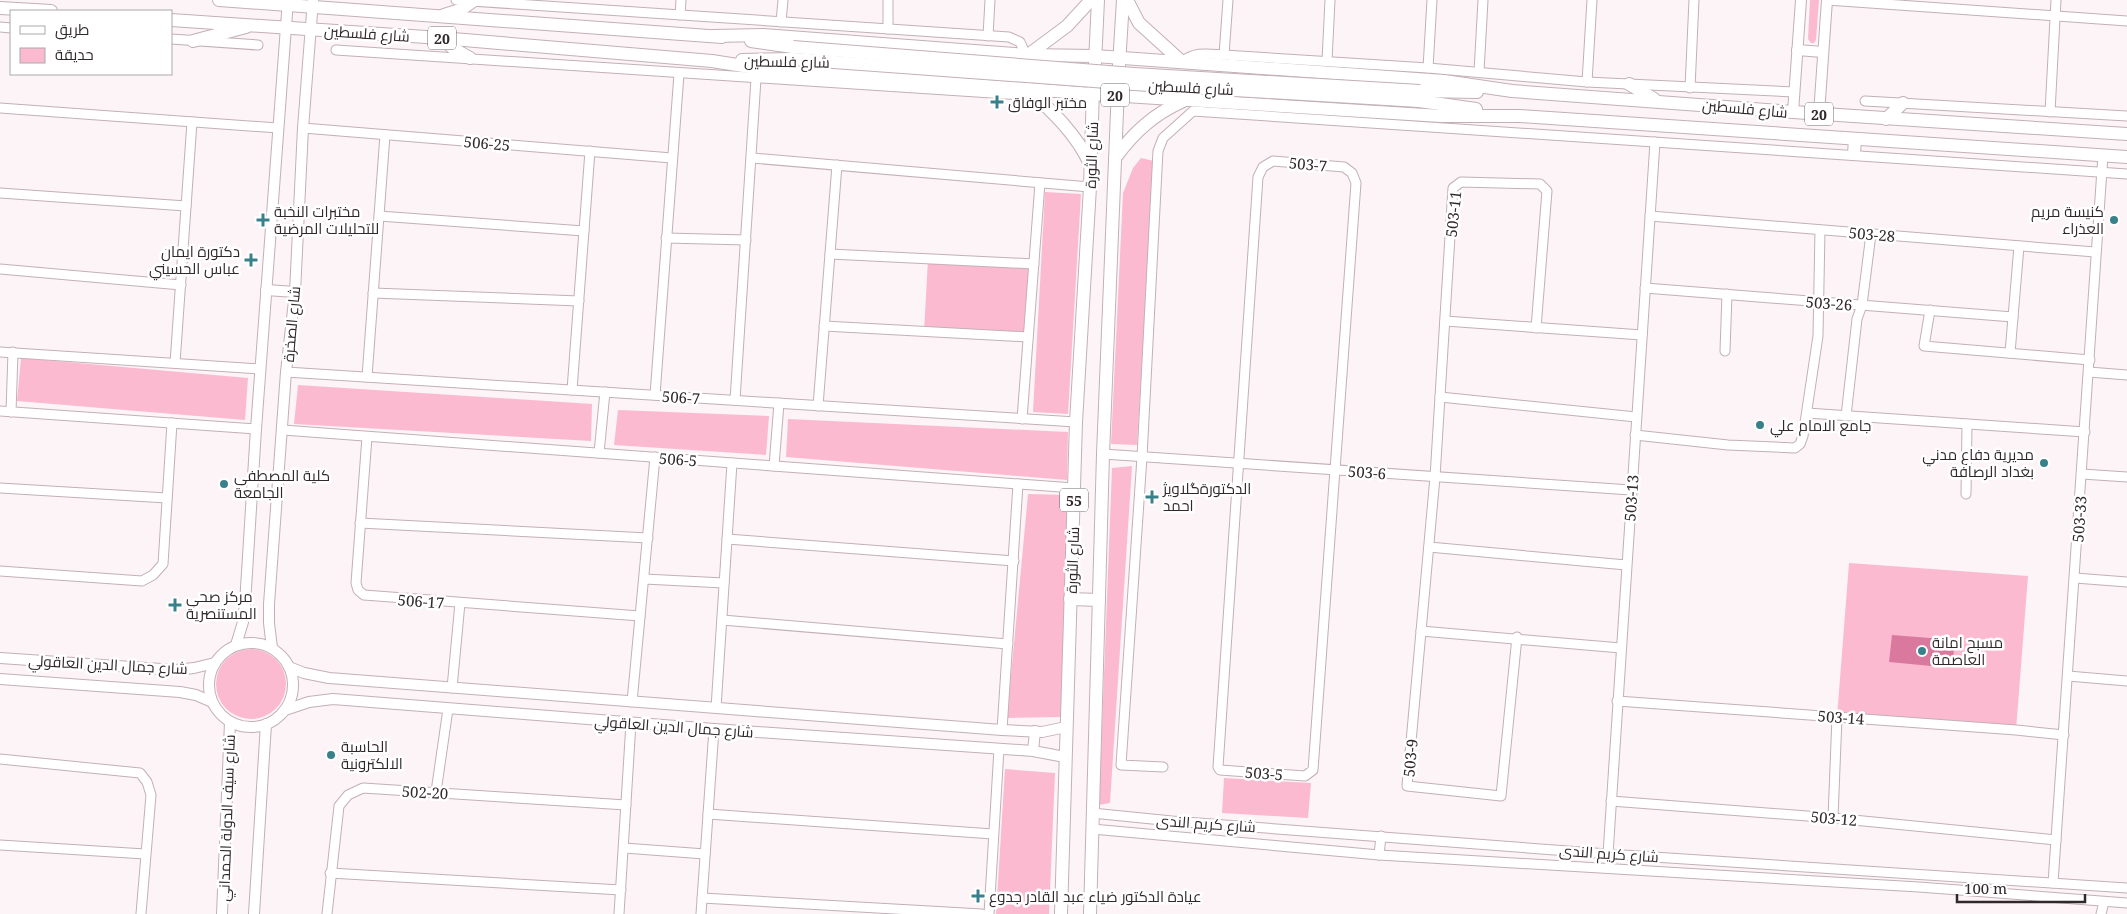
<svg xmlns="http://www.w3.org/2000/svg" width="2127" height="914" font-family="'Noto Serif',Cairo,serif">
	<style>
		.green { fill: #fcbad0 }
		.water { fill: #d8799d }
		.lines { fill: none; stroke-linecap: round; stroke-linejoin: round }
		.minor-casing { stroke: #c3b0b6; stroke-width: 11 }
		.tertiary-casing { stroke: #c3b0b6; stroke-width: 12 }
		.primary-casing { stroke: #c3b0b6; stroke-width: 14 }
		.minor { stroke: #fff; stroke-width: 9 }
		.tertiary { stroke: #fff; stroke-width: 10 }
		.primary { stroke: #fff; stroke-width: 12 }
		.primary-bridge-casing { stroke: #c3b0b6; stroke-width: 14; stroke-linecap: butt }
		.primary-bridge { stroke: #fff; stroke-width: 12 }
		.poi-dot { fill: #39818a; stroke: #fff; stroke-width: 2 }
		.labels { text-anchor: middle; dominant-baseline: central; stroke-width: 5; stroke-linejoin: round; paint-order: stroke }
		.shield { fill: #fff; stroke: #6e686b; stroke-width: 1 }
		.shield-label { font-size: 14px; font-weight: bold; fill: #30282b }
		.street-label { font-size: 15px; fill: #30282b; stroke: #fff }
		.poi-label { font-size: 15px; fill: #30282b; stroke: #fff; text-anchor: start }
	</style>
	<rect width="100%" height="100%" fill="#fcf4f7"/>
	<g class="green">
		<polygon points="1810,0 1819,0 1816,40 1814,43 1811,43 1808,39"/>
		<polygon points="1141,158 1154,161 1137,445 1111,444 1123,193 1133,168"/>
		<polygon points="1045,192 1081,194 1068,414 1033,412"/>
		<polygon points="928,259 1034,264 1028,337 924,332"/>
		<polygon points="21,358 248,378 245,420 17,401"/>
		<polygon points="298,385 592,404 591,441 294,424"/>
		<polygon points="618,410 769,416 766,455 614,445"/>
		<polygon points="788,419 1068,432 1067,480 786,457"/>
		<polygon points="1132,466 1110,803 1099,805 1112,468"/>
		<polygon points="1028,494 1068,495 1061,717 1007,718"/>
		<polygon points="1849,563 2028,576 2016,730 1837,717"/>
		<circle cx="251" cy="684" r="35"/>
		<polygon points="1005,769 1055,773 1049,914 996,914"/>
		<polygon points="1224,778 1311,783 1308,818 1222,813"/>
	</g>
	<polygon class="water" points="1892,635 1955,640 1952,668 1889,662"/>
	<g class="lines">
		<defs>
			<g id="minor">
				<polyline points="456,0 1009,37 1020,42 1026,55"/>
				<polyline points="1827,0 2127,21"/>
				<polyline points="680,15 681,0"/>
				<polyline points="781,22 783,0"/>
				<polyline points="0,27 11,28"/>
				<polyline points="888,29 888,0"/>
				<polyline points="988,36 990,0"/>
				<polyline points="171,39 258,45"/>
				<polyline points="336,50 1036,96"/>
				<polyline points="1224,55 1228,0"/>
				<polyline points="1327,61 1330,0"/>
				<path d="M1182,62c13,-11 26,-8 42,-7l204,13 159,14 207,10"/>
				<polyline points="1428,68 1432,0"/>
				<polyline points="1479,72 1483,0"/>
				<polyline points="1587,82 1592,0"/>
				<polyline points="1690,88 1694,0"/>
				<polyline points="1865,101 2127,116"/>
				<polyline points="0,108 278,128"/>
				<polyline points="2050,112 2056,0"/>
				<polyline points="303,128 672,158"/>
				<polyline points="752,158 1090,187"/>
				<polygon points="1273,161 1344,167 1352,173 1356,183 1313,770 1305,776 1220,770 1218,767 1258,177 1263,167"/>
				<polyline points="0,193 186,206"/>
				<polyline points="379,216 584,231"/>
				<polyline points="1650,216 2095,252"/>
				<polyline points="666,238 746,240"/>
				<polyline points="830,254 1034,264"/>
				<polyline points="0,269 181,285"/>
				<polyline points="1645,288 2013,317"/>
				<polyline points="373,293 579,301"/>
				<polyline points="1930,310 1924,346 2090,360"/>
				<polyline points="1445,321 1642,335"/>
				<polyline points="824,326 1028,337"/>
				<polyline points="1725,351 1727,294"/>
				<polyline points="0,352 260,369"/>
				<polyline points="2010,353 2019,246"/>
				<polyline points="175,363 192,122"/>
				<polyline points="286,372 1076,422"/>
				<polyline points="2089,372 2127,375"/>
				<polyline points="367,377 385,135"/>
				<polyline points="572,390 590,151"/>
				<polyline points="655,395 679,74"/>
				<polyline points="1440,397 1636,417"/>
				<polyline points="735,400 756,79"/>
				<polyline points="818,406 837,165"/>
				<polyline points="0,411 256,429"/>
				<polyline points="11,412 13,352"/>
				<polyline points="1807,413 2085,432"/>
				<polyline points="1846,416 1857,319 1862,305 1871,234"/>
				<polyline points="1022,419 1040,183"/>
				<polyline points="283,430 1074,488"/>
				<polyline points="1635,435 1728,445 1795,448 1800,444 1803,436 1818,336 1820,230"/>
				<polyline points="367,437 356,583 358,590 364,595 640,616"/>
				<polyline points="599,453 605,392"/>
				<polyline points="1103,454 1631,490"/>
				<polyline points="774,466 779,403"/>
				<polyline points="2082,474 2127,477"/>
				<polyline points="0,488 167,498"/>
				<polyline points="1966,494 1967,424"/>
				<polyline points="360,523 648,538"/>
				<polyline points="727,539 1014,561"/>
				<polyline points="1429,547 1626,565"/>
				<polyline points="0,571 142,581 153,575 163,564 172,423"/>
				<polyline points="2075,578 2127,582"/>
				<polyline points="644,579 724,583"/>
				<polyline points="722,620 1008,644"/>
				<polyline points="1421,631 1621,648"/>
				<polyline points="1517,637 1501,796 1407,786 1435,477 1453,188 1461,182 1540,184 1547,191 1536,328"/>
				<polyline points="2068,676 2127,681"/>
				<polyline points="452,688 460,603"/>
				<polyline points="1617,701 2016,730 2064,735"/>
				<polyline points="632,702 655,457"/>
				<polyline points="716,708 732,463"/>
				<polyline points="1002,730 1018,484"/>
				<polyline points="0,759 140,773 147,782 151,795 141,914"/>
				<polyline points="1163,767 1121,765 1142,457 1158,151 1163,138 1193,111 2127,174"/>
				<polyline points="436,792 448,709"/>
				<polyline points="1611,801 1833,818 2056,840"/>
				<polyline points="1092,813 1172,821 1608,854 2127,888"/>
				<polyline points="708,814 993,834"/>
				<polyline points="1833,818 1837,717"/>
				<polyline points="1092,829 1379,855 1919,887 2127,903"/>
				<polyline points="0,845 145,854"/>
				<polyline points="624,848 705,854"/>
				<polyline points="1608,854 1655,142"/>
				<polyline points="1379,855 1381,836"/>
				<polyline points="330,873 621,890"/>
				<polyline points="2053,883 2103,155"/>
				<polyline points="702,898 982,914"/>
				<polyline points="327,914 339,806 348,795 363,788 626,805"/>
				<polyline points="619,914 631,723"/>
				<polyline points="701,914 714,729"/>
				<polyline points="989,914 999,749"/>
				<polyline points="2101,914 2104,902"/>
			</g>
			<g id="tertiary">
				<polyline points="1797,50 1823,52"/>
				<polyline points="1793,112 1801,0"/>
				<polyline points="1819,114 1827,0"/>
				<polyline points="266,290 295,292"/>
				<circle cx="251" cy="685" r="42"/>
				<polyline points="236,645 243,622 245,604 256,429 288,0"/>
				<polyline points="272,648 269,623 269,604 286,372 295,292 303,128 313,0"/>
				<polyline points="0,658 176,670 194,668 215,663"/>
				<polyline points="289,667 304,673 329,678 1002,730 1042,732 1066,727"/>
				<polyline points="0,679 180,692 196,695 212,702"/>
				<polyline points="285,710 309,702 333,699 714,729 1033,751 1065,757"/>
				<polyline points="1033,751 1035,731"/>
				<polyline points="222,914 230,722"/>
				<polyline points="254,914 266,724"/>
			</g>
			<g id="primary">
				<polyline points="219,0 722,37"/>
				<polyline points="1127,0 1139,23 1182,62"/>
				<polyline points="0,8 51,11"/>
				<polyline points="444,15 460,10 473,1"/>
				<polyline points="171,20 441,38 712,61 756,68 1093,94 1441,116 1520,116 2127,157"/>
				<polyline points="714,36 763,35 1026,55 1095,56 1444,81 1512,91 1793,112 2127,134"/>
				<polyline points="441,38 454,49 470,58"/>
				<polyline points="193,41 246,27"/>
				<polyline points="751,41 793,47"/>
				<polyline points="1028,55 1067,26 1091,0"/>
				<polyline points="742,60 793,59"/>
				<polyline points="1095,63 1098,0"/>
				<polyline points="1119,65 1123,0"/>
				<polyline points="1629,84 1654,99"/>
				<path d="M1027,88c24,23 48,44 62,74"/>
				<polyline points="1420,91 1477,92"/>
				<polyline points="1419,101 1476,109"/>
				<polyline points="1886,119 1903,103"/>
				<polyline points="1854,154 1855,139"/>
				<path d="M1115,158c19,-26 39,-44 68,-57"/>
				<polyline points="1070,599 1099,600"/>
				<polyline points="1061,914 1076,422 1090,187 1093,88"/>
				<polyline points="1090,914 1103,454 1118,87"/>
			</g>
		</defs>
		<use href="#minor" class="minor-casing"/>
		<use href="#tertiary" class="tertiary-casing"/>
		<use href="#primary" class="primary-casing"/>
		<use href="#minor" class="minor"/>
		<use href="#tertiary" class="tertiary"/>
		<use href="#primary" class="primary"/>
		<defs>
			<g id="primary-bridge">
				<polyline points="793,47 1134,74 1420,91"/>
				<polyline points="793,59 1134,84 1419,101"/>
			</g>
		</defs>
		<use href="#primary-bridge" class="primary-bridge-casing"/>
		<use href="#primary-bridge" class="primary-bridge"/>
	</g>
	<g class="poi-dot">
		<path d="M994.5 94.5h5v5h5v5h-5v5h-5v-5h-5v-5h5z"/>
		<path d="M260.5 212.5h5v5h5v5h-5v5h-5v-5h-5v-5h5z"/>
		<circle cx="2114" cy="220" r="5"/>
		<path d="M248.5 252.5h5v5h5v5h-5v5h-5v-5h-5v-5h5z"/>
		<circle cx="1760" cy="425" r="5"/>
		<circle cx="2044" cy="463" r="5"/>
		<circle cx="224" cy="484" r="5"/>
		<path d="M1149.5 489.5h5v5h5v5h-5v5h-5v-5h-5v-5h5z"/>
		<path d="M172.5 597.5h5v5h5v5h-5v5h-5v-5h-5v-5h5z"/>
		<circle cx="1922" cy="651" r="5"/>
		<circle cx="331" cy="755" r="5"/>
		<path d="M975.5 888.5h5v5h5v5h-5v5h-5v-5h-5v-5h5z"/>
	</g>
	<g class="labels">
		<g class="shield">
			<rect x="428" y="26.5" width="28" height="23" rx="4"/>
			<rect x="1101" y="83.5" width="28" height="23" rx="4"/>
			<rect x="1805" y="102.5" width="28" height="23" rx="4"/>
			<rect x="1060" y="488.5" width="28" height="23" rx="4"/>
		</g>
		<g class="shield-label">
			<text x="442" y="38">20</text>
			<text x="1115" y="95">20</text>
			<text x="1819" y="114">20</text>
			<text x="1074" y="500">55</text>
		</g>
		<g class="street-label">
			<text transform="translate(367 33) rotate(4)">شارع فلسطين</text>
			<text transform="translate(787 61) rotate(1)">شارع فلسطين</text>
			<text transform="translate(1191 87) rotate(3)">شارع فلسطين</text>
			<text transform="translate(1745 108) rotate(5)">شارع فلسطين</text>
			<text transform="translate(487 143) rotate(5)">506-25</text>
			<text transform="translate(1091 155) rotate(-88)">شارع الثورة</text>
			<text transform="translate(1308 164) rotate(5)">503-7</text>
			<text transform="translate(1453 214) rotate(-84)">503-11</text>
			<text transform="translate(1872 234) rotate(5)">503-28</text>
			<text transform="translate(1829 303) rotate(4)">503-26</text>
			<text transform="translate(291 324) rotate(-85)">شارع الصخرة</text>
			<text transform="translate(681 397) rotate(4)">506-7</text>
			<text transform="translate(678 459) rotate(4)">506-5</text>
			<text transform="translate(1367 472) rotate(4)">503-6</text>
			<text transform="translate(1631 498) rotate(-86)">503-13</text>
			<text transform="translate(2079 519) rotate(-86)">503-33</text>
			<text transform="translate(1072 560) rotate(-88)">شارع الثورة</text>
			<text transform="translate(421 601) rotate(4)">506-17</text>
			<text transform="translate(108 664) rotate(3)">شارع جمال الدين العاقولي</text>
			<text transform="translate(1841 717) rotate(4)">503-14</text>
			<text transform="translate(674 726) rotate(4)">شارع جمال الدين العاقولي</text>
			<text transform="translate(1410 758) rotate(-85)">503-9</text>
			<text transform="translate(1264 773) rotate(4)">503-5</text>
			<text transform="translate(425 792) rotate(3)">502-20</text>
			<text transform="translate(226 818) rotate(-88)">شارع سيف الدولة الحمداني</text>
			<text transform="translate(1834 818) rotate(5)">503-12</text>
			<text transform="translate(1206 823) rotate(4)">شارع كريم الندى</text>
			<text transform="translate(1609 853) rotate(4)">شارع كريم الندى</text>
		</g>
		<g class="poi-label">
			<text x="1008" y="102">مختبر الوفاق</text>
			<text x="274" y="211">مختبرات النخبة<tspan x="274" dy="17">للتحليلات المرضية</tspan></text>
			<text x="2104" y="211" text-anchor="end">كنيسة مريم<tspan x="2104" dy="17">العذراء</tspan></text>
			<text x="240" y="251" text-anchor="end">دكتورة ايمان<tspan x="240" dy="17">عباس الحسيني</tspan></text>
			<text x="1770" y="425">جامع الامام علي</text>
			<text x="2034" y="454" text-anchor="end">مديرية دفاع مدني<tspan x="2034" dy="17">بغداد الرصافة</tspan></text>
			<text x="234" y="475">كلية المصطفى<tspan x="234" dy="17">الجامعة</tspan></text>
			<text x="1163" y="488">الدكتورةگلاويژ<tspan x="1163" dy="17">احمد</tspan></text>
			<text x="186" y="596">مركز صحي<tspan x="186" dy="17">المستنصرية</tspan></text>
			<text x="1932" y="642">مسبح امانة<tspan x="1932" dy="17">العاصمة</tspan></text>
			<text x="341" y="746">الحاسبة<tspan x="341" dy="17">الالكترونية</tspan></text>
			<text x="989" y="896">عيادة الدكتور ضياء عبد القادر جدوع</text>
		</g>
	</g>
	<rect x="10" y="10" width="162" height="65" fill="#ffffff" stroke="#aca9aa"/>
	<rect x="20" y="26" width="25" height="8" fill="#ffffff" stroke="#aca9aa"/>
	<text x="55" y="35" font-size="15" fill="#30282b">طريق</text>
	<rect x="20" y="48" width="25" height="15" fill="#fcbad0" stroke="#aca9aa"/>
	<text x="55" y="60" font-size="15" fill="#30282b">حديقة</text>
	<path d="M1957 894v8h128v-8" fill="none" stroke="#30282b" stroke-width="2.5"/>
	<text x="1964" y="894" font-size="15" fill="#30282b" stroke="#ffffff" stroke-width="4" paint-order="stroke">100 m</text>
</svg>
